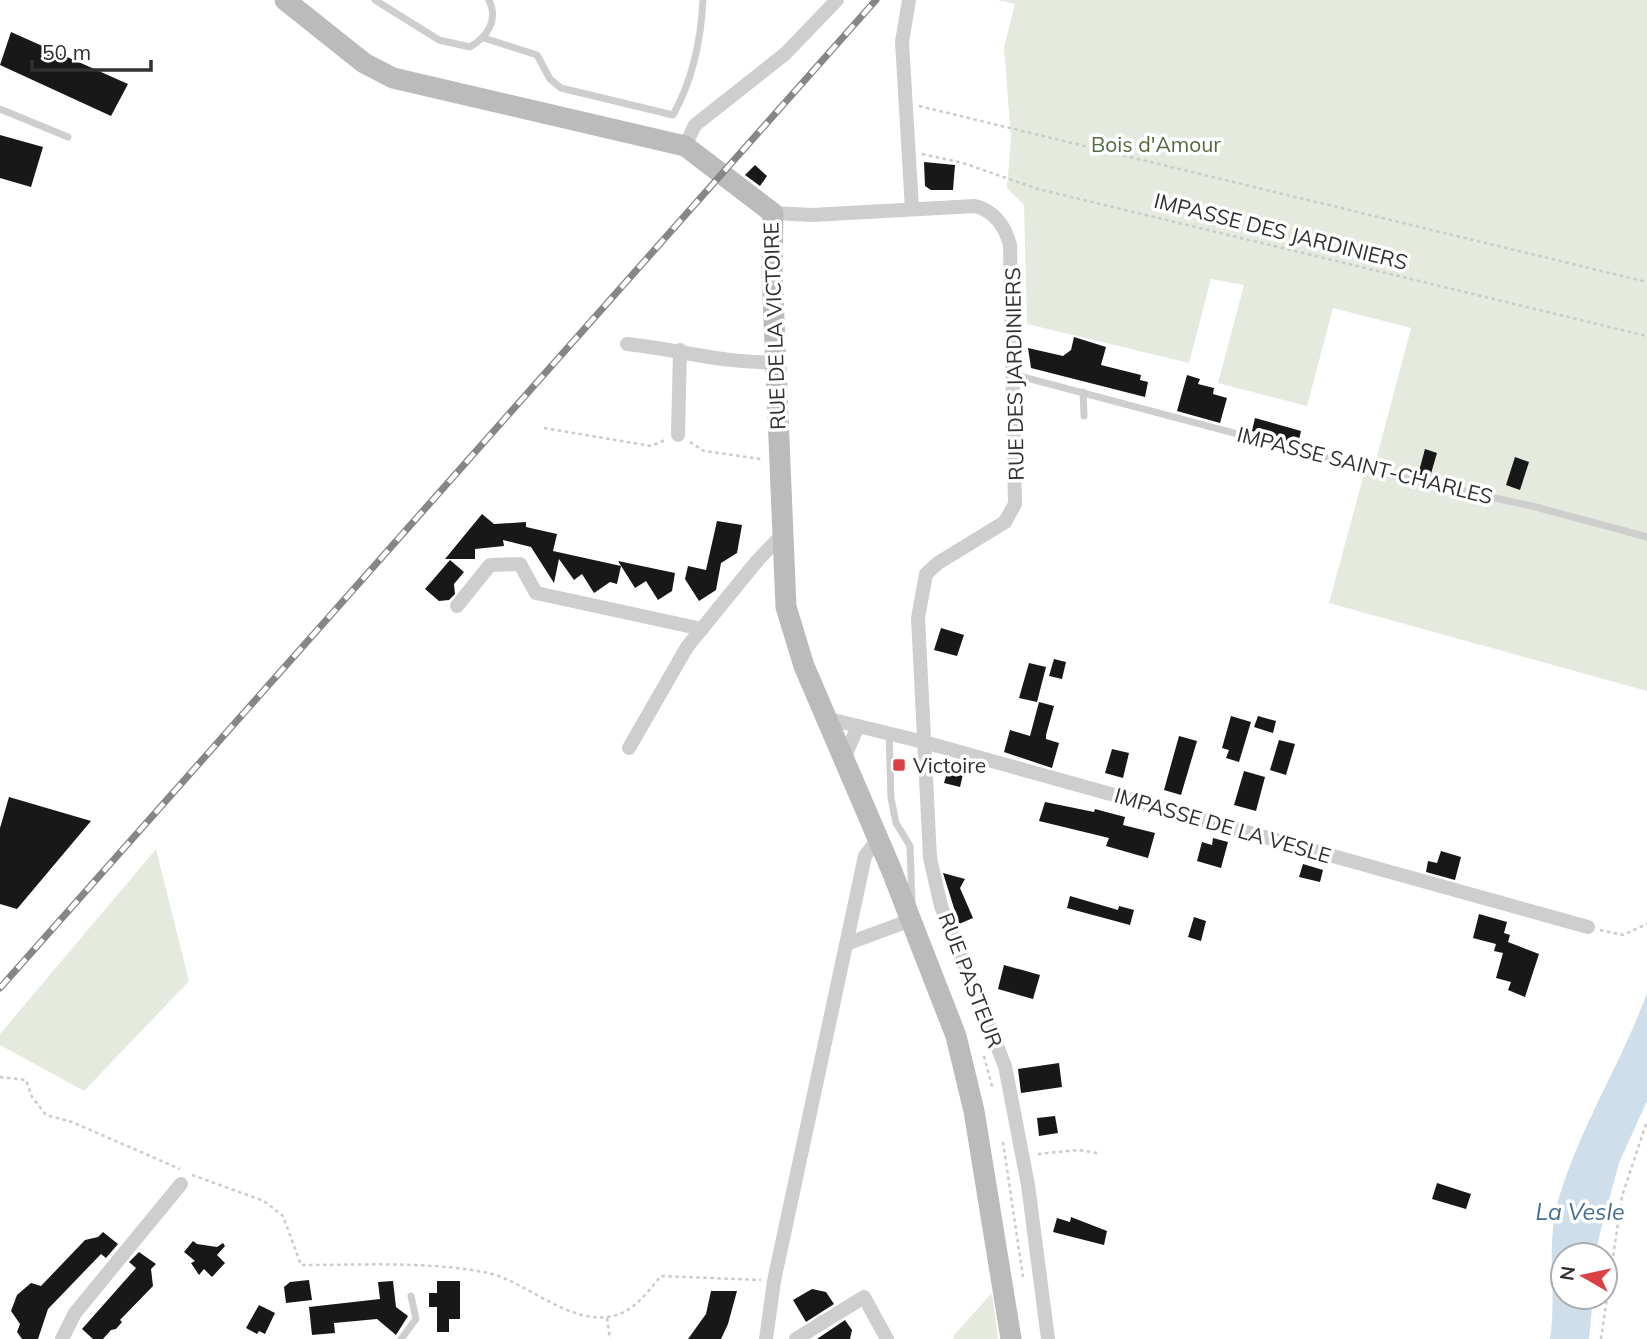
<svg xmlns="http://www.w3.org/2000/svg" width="1647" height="1339" font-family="Mulish,sans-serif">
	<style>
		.green { fill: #e4eade }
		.water { fill: #cedfeb }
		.building { fill: #181818 }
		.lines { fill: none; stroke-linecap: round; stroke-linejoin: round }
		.path { stroke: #cbcbcb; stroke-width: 2.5; stroke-dasharray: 3.5 3.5; stroke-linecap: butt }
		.lane { stroke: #cecece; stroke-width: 7 }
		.street { stroke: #cecece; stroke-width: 14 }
		.secondary { stroke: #bbb; stroke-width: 21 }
		.rail-casing { stroke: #868686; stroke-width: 7 }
		.rail { stroke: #fff; stroke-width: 4.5; stroke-dasharray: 13; stroke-linecap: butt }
		.poi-dot { fill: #db4045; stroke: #fff; stroke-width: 2.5 }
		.labels { text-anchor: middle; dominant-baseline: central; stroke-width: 7; stroke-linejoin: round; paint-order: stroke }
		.park-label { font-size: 21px; fill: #536b41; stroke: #fff }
		.street-label { font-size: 21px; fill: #313131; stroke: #fff }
		.poi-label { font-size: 21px; fill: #313131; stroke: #fff; text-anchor: start }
		.water-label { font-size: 23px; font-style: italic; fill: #436e90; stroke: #fff }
	</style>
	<rect width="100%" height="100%" fill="#fff"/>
	<g class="green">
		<polygon points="997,0 1647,0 1647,691 1329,603 1364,474 1375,464 1411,328 1333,308 1307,406 1218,383 1244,285 1211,279 1189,363 1027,324 1024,205 1007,188 1011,138 1004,47 1015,4"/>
		<polygon points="156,849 189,981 84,1091 0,1045 0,1034"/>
		<polygon points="992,1293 998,1339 954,1339 954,1335"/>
	</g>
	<path class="water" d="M1647,993v108l-28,62 -21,78 -1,14h-34v42h30l-4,42h-39c7,-44 -4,-90 7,-134 20,-74 64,-140 90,-212z"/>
	<g class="building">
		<polygon points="11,32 128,84 111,116 0,65"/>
		<polygon points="0,135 43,147 31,187 0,178"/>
		<polygon points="924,162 955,165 953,190 931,190 925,186"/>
		<polygon points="755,165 767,176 760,186 745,175"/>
		<polygon points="1074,337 1106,347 1101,365 1141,375 1140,380 1148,382 1145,397 1031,368 1028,348 1063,356 1071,350"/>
		<polygon points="1187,375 1200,379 1198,384 1214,388 1213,394 1227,398 1220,423 1177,411"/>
		<polygon points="1255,418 1301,431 1298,444 1252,431"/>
		<polygon points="1425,449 1437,453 1430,477 1418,475"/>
		<polygon points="1515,457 1529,462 1520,490 1506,485"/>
		<polygon points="482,514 494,524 526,522 526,527 557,534 553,551 621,566 617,584 610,582 594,593 582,574 574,580 559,559 554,583 531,547 503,540 504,546 475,549 475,559 445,559"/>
		<polygon points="717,521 742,525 737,553 721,563 716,590 699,601 685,579 688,566 706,570"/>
		<polygon points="450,560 464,572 454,584 455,594 449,600 439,601 425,589"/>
		<polygon points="618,561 675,573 672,591 658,600 646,581 635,588"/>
		<polygon points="941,628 964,635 957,656 934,650"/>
		<polygon points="1054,659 1066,662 1062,679 1049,676"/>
		<polygon points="1029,663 1046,667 1037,702 1019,698"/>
		<polygon points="1039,702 1054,706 1046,735 1046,739 1059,743 1052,768 1004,752 1010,730 1030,736"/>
		<polygon points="1231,716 1251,722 1239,762 1226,758 1229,750 1222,748"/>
		<polygon points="1258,716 1276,721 1273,733 1254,727"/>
		<polygon points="1179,736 1197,741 1181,795 1164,790"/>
		<polygon points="1279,740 1295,744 1286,775 1270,770"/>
		<polygon points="1112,749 1129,753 1123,778 1105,773"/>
		<polygon points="949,766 964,770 960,787 944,783"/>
		<polygon points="1244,771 1265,777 1256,811 1234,805"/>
		<polygon points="9,797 91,821 17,909 0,904 0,828"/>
		<polygon points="1045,802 1094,812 1095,809 1125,817 1123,825 1155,833 1148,858 1106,846 1109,838 1039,821"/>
		<polygon points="1213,838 1228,842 1221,868 1197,861 1202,842 1212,845"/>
		<polygon points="1441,851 1461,857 1455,880 1426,872 1428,861 1437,863"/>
		<polygon points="1303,864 1323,870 1320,882 1299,877"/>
		<polygon points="943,873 965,879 960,888 973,918 959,924"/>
		<polygon points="1070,896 1118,910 1119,906 1134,910 1130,925 1067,908"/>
		<polygon points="1479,914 1507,922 1504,933 1510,935 1508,942 1539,954 1525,997 1508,990 1511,982 1496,978 1503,953 1494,951 1496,944 1473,938"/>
		<polygon points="1194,917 1206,921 1201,941 1188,937"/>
		<polygon points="1004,965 1040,975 1033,999 998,989"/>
		<polygon points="1059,1063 1062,1087 1021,1093 1018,1069"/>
		<polygon points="1055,1116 1058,1133 1039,1136 1037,1118"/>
		<polygon points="1437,1183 1471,1194 1466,1209 1432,1199"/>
		<polygon points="1071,1217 1107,1231 1104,1245 1053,1232 1057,1218 1070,1222"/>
		<polygon points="103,1232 118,1244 106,1258 101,1254 48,1309 38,1339 22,1339 17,1332 20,1324 11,1311 17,1295 31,1283 41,1286 85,1240 98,1237"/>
		<polygon points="193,1241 197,1244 217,1247 223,1243 225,1246 217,1255 225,1263 212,1277 204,1269 199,1275 191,1263 195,1261 184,1252"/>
		<polygon points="139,1252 156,1264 151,1269 153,1286 120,1320 122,1322 116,1329 111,1330 103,1339 93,1339 82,1329 136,1268 129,1262"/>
		<polygon points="309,1280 312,1300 286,1303 284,1287 290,1282"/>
		<polygon points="393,1281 396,1307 408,1316 396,1335 377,1319 334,1323 335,1333 312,1335 309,1307 380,1299 378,1282"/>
		<polygon points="437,1281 460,1281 460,1319 449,1319 449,1332 437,1332 437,1307 429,1307 429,1293 437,1293"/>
		<polygon points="812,1289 826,1292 834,1304 806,1322 793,1300"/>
		<polygon points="711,1291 737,1291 728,1324 721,1339 688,1339 706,1314"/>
		<polygon points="259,1305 275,1313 265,1334 259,1331 257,1334 246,1328"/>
		<polygon points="845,1320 852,1330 850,1339 817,1339"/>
	</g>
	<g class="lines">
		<g class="path">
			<polyline points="919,106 1647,282"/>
			<polyline points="922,154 963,163 1038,189 1647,336"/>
			<polyline points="544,428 651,446 665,440"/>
			<polyline points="690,442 704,451 761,459"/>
			<polyline points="1600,930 1623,935 1647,924"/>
			<polyline points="984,1056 993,1090"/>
			<polyline points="0,1077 26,1080 32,1097 46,1115 72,1122 180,1169"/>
			<polyline points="1003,1142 1023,1277"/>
			<polyline points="1038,1154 1078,1150 1097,1153"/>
			<path d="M192,1175l72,26 19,15 18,49c59,0 129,-4 187,8 37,8 78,49 119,44 24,-2 40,-24 54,-41l100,4"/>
			<polyline points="607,1318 610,1339"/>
			<polyline points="1601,1339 1622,1196 1647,1121"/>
		</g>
		<g class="lane">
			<path d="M375,0l64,40 31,7c17,-10 29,-27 19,-47"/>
			<path d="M484,38l53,17 13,24 11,9 112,27c19,-34 28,-75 30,-115"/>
			<polyline points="0,109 68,137"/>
			<polyline points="1012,374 1395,476 1536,507 1647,537"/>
			<polyline points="1083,392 1084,416"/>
			<polyline points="889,733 891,798 896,823 910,846 912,902"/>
			<polyline points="401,1339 416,1319 411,1296"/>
		</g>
		<g class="street">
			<polyline points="909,0 902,42 912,209"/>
			<polyline points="685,146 695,125 785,54 837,0"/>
			<path d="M773,213l39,2 163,-9c19,5 30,20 35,39l5,259 -10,18 -67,41 -12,11 -8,44 12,240 11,48 64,160 23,119 20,154"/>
			<path d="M627,344c49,5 98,20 148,18"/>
			<polyline points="678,435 680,350"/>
			<polyline points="457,606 490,565 520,564 536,593 702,629"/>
			<polyline points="825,718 924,742 1588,927"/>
			<polyline points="629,748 687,647 757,561 780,537"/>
			<polyline points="843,761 858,726"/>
			<polyline points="849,943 911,920"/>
			<polyline points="62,1339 75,1313 181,1184"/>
			<polyline points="766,1339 774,1281 865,856 878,839"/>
			<polyline points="796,1339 864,1297 887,1339"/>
		</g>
		<polyline class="secondary" points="285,0 364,63 393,78 685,146 773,213 772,272 786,607 804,666 891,869 956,1036 974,1111 1011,1339"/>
		<defs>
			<polyline id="rail" points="0,988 876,0"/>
		</defs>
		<use href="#rail" class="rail-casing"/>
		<use href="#rail" class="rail"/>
	</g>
	<rect class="poi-dot" x="892" y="758" width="14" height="14" rx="3.5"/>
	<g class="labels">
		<g class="park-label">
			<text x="1156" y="144">Bois d'Amour</text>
		</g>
		<g class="street-label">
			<text transform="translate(1281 231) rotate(14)">IMPASSE DES JARDINIERS</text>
			<text transform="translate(774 326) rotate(-92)">RUE DE LA VICTOIRE</text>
			<text transform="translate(1014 374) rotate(-91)">RUE DES JARDINIERS</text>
			<text transform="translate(1365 465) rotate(14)">IMPASSE SAINT-CHARLES</text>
			<text transform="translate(1223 825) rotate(16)">IMPASSE DE LA VESLE</text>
			<text transform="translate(971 980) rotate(69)">RUE PASTEUR</text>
		</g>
		<g class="poi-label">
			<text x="913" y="765">Victoire</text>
		</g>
		<g class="water-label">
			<text x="1580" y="1211">La Vesle</text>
		</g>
	</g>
	<g transform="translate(1584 1276) rotate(279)"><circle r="33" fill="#ffffff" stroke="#adadad" stroke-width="2"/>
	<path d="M0-5L12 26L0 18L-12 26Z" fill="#db4045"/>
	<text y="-10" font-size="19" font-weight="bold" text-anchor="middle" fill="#313131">N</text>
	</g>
	<path d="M32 60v10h119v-10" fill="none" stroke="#313131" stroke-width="3.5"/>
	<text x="42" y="60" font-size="21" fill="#313131" stroke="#ffffff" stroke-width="5" paint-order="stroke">50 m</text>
</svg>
